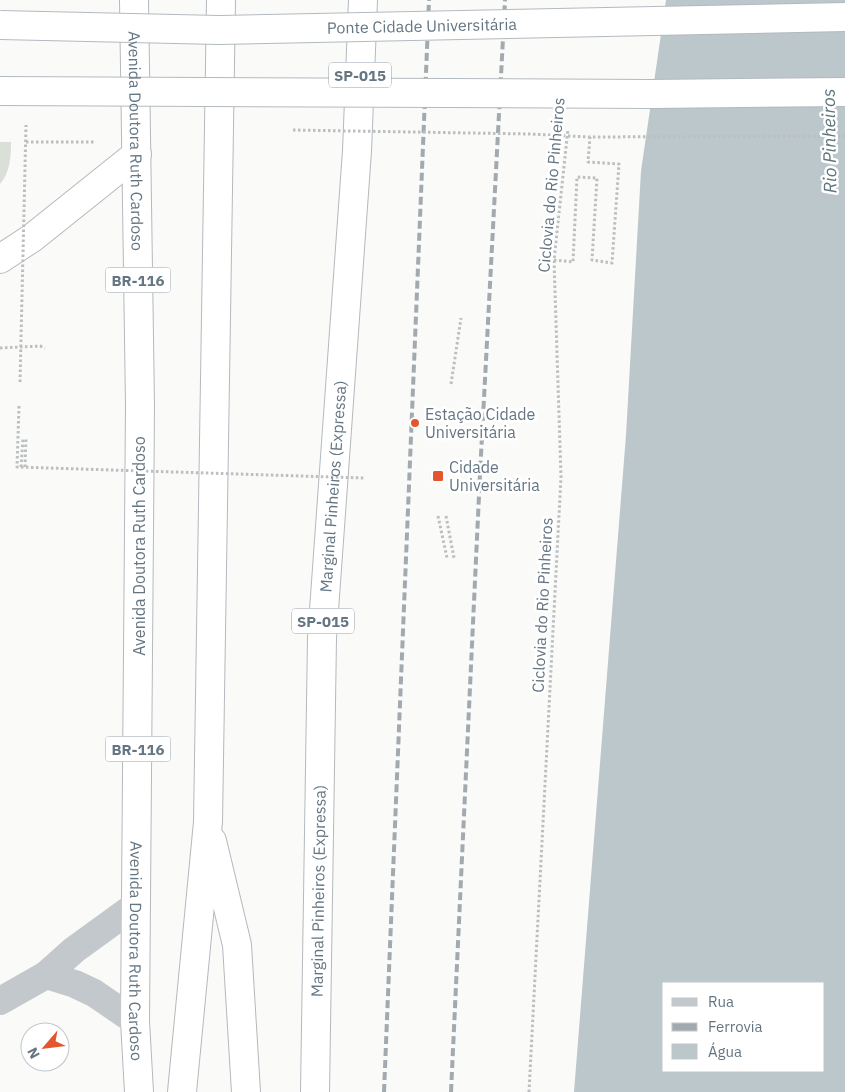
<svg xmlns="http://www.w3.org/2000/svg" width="845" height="1092" font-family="'IBM Plex Sans',sans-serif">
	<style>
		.green { fill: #dadfd7 }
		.water { fill: #bbc7cb; fill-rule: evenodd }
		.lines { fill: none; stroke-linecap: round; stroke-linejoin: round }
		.highway-casing { stroke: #b4b9bd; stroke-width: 30 }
		.path { stroke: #bbbfc2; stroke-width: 3; stroke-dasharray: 2.5 2.5; stroke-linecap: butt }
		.street { stroke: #c3c8cc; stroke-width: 28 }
		.highway { stroke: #fff; stroke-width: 28 }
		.rail { stroke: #a2aab0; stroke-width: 4; stroke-dasharray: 8 4; stroke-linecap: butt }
		.secondary-bridge-casing { stroke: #b3babf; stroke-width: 30; stroke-linecap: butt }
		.path-bridge { stroke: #bbbfc2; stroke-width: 3; stroke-dasharray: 2.5 2.5; stroke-linecap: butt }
		.secondary-bridge { stroke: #fff; stroke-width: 28 }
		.poi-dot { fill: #e4572e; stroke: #fff; stroke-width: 2 }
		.labels { text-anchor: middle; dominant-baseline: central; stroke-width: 5; stroke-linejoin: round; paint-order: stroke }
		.shield { fill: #fff; stroke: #939fa8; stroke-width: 1 }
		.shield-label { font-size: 15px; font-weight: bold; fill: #657683 }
		.street-label { font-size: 16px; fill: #657683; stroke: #fff }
		.poi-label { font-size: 16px; fill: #657683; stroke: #fff; text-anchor: start }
		.water-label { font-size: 18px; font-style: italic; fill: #60757c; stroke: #fff }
	</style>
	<rect width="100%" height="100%" fill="#fafaf8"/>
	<path class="green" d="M0,142h11c0,14 -1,31 -11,42z"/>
	<path class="water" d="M666,0h179v1092h-271l52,-657 15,-264zM664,983h160v88h-160z"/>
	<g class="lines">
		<defs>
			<g id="highway">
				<path id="s1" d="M134,0l6,406 -5,615 4,71"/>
				<polyline points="0,259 32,238 137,154"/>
				<polyline points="212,841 237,945 246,1092"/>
				<polyline points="182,1092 208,822 221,0"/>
				<path id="s2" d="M315,1092l7,-454 35,-487 6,-151"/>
			</g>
		</defs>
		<use href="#highway" class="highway-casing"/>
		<g class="path">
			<polyline points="26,142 96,142"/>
			<polyline points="554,260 573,262 577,177 597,178 592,260 612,263 619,164 588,162 590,137"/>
			<polyline points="0,348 40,346 45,348"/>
			<polyline points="451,384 461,318"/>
			<polyline points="21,467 23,438"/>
			<polyline points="25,467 26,437"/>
			<polyline points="438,516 447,558"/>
			<polyline points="446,516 454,558"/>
			<polyline points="529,1092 561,477 554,260 568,129"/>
		</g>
		<g class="street">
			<polyline points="46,975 75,984 94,993 135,1021"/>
			<polyline points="0,1001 46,975 74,950 136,905"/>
		</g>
		<use href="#highway" class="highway"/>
		<g class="rail">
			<polyline points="384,1092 429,0"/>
			<polyline points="451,1092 480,474 505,0"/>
		</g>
		<defs>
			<g id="secondary-bridge">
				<path id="s3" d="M0,25l219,5 626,-13"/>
				<polyline points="0,91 651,94 845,92"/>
			</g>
		</defs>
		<use href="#secondary-bridge" class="secondary-bridge-casing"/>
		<g class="path-bridge">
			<polyline points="293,130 529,134 590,137 845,136"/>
			<polyline points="20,382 26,125"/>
			<polyline points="19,406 17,467 364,478"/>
		</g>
		<use href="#secondary-bridge" class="secondary-bridge"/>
	</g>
	<g class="poi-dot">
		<circle cx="415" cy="423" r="5"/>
		<rect x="432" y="470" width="12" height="12" rx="2.5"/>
	</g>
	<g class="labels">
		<g class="shield">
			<rect x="329" y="62.5" width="62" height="25" rx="4"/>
			<rect x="105.5" y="267.5" width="65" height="25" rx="4"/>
			<rect x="292" y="608.5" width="62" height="25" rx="4"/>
			<rect x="105.5" y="736.5" width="65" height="25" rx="4"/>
		</g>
		<g class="shield-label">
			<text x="360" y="75">SP-015</text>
			<text x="138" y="280">BR-116</text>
			<text x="323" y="621">SP-015</text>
			<text x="138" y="749">BR-116</text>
		</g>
		<g class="street-label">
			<text stroke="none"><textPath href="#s3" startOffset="422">Ponte Cidade Universitária</textPath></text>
			<text stroke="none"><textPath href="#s1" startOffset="141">Avenida Doutora Ruth Cardoso</textPath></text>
			<text transform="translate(551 185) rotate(-85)">Ciclovia do Rio Pinheiros</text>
			<text stroke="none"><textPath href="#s2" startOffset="606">Marginal Pinheiros (Expressa)</textPath></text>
			<text transform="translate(139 546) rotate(-90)">Avenida Doutora Ruth Cardoso</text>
			<text transform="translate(542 605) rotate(-87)">Ciclovia do Rio Pinheiros</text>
			<text stroke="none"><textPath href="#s2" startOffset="201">Marginal Pinheiros (Expressa)</textPath></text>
			<text stroke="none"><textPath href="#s1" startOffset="951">Avenida Doutora Ruth Cardoso</textPath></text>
		</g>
		<g class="poi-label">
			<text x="425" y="414">Estação Cidade<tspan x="425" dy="18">Universitária</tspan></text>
			<text x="449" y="467">Cidade<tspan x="449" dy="18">Universitária</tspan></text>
		</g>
		<g class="water-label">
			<text transform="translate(829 141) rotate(-91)">Rio Pinheiros</text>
		</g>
	</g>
	<rect x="662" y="982" width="162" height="90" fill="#ffffff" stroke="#c1c8cd"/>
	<rect x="672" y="998" width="25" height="8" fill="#c3c8cc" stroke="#c1c8cd"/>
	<text x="708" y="1007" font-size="15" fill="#657683">Rua</text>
	<rect x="672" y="1023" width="25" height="8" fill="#a2aab0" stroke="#c1c8cd"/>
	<text x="708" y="1032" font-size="15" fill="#657683">Ferrovia</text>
	<rect x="672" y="1044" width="25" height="15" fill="#bbc7cb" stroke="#c1c8cd"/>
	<text x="708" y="1057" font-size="15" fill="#657683">Água</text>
	<g transform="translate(45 1047) rotate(242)"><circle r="24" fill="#ffffff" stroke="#c1c8cd"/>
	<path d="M0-4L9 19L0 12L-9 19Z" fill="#e4572e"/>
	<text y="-8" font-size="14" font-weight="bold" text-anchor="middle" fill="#657683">N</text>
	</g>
</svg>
